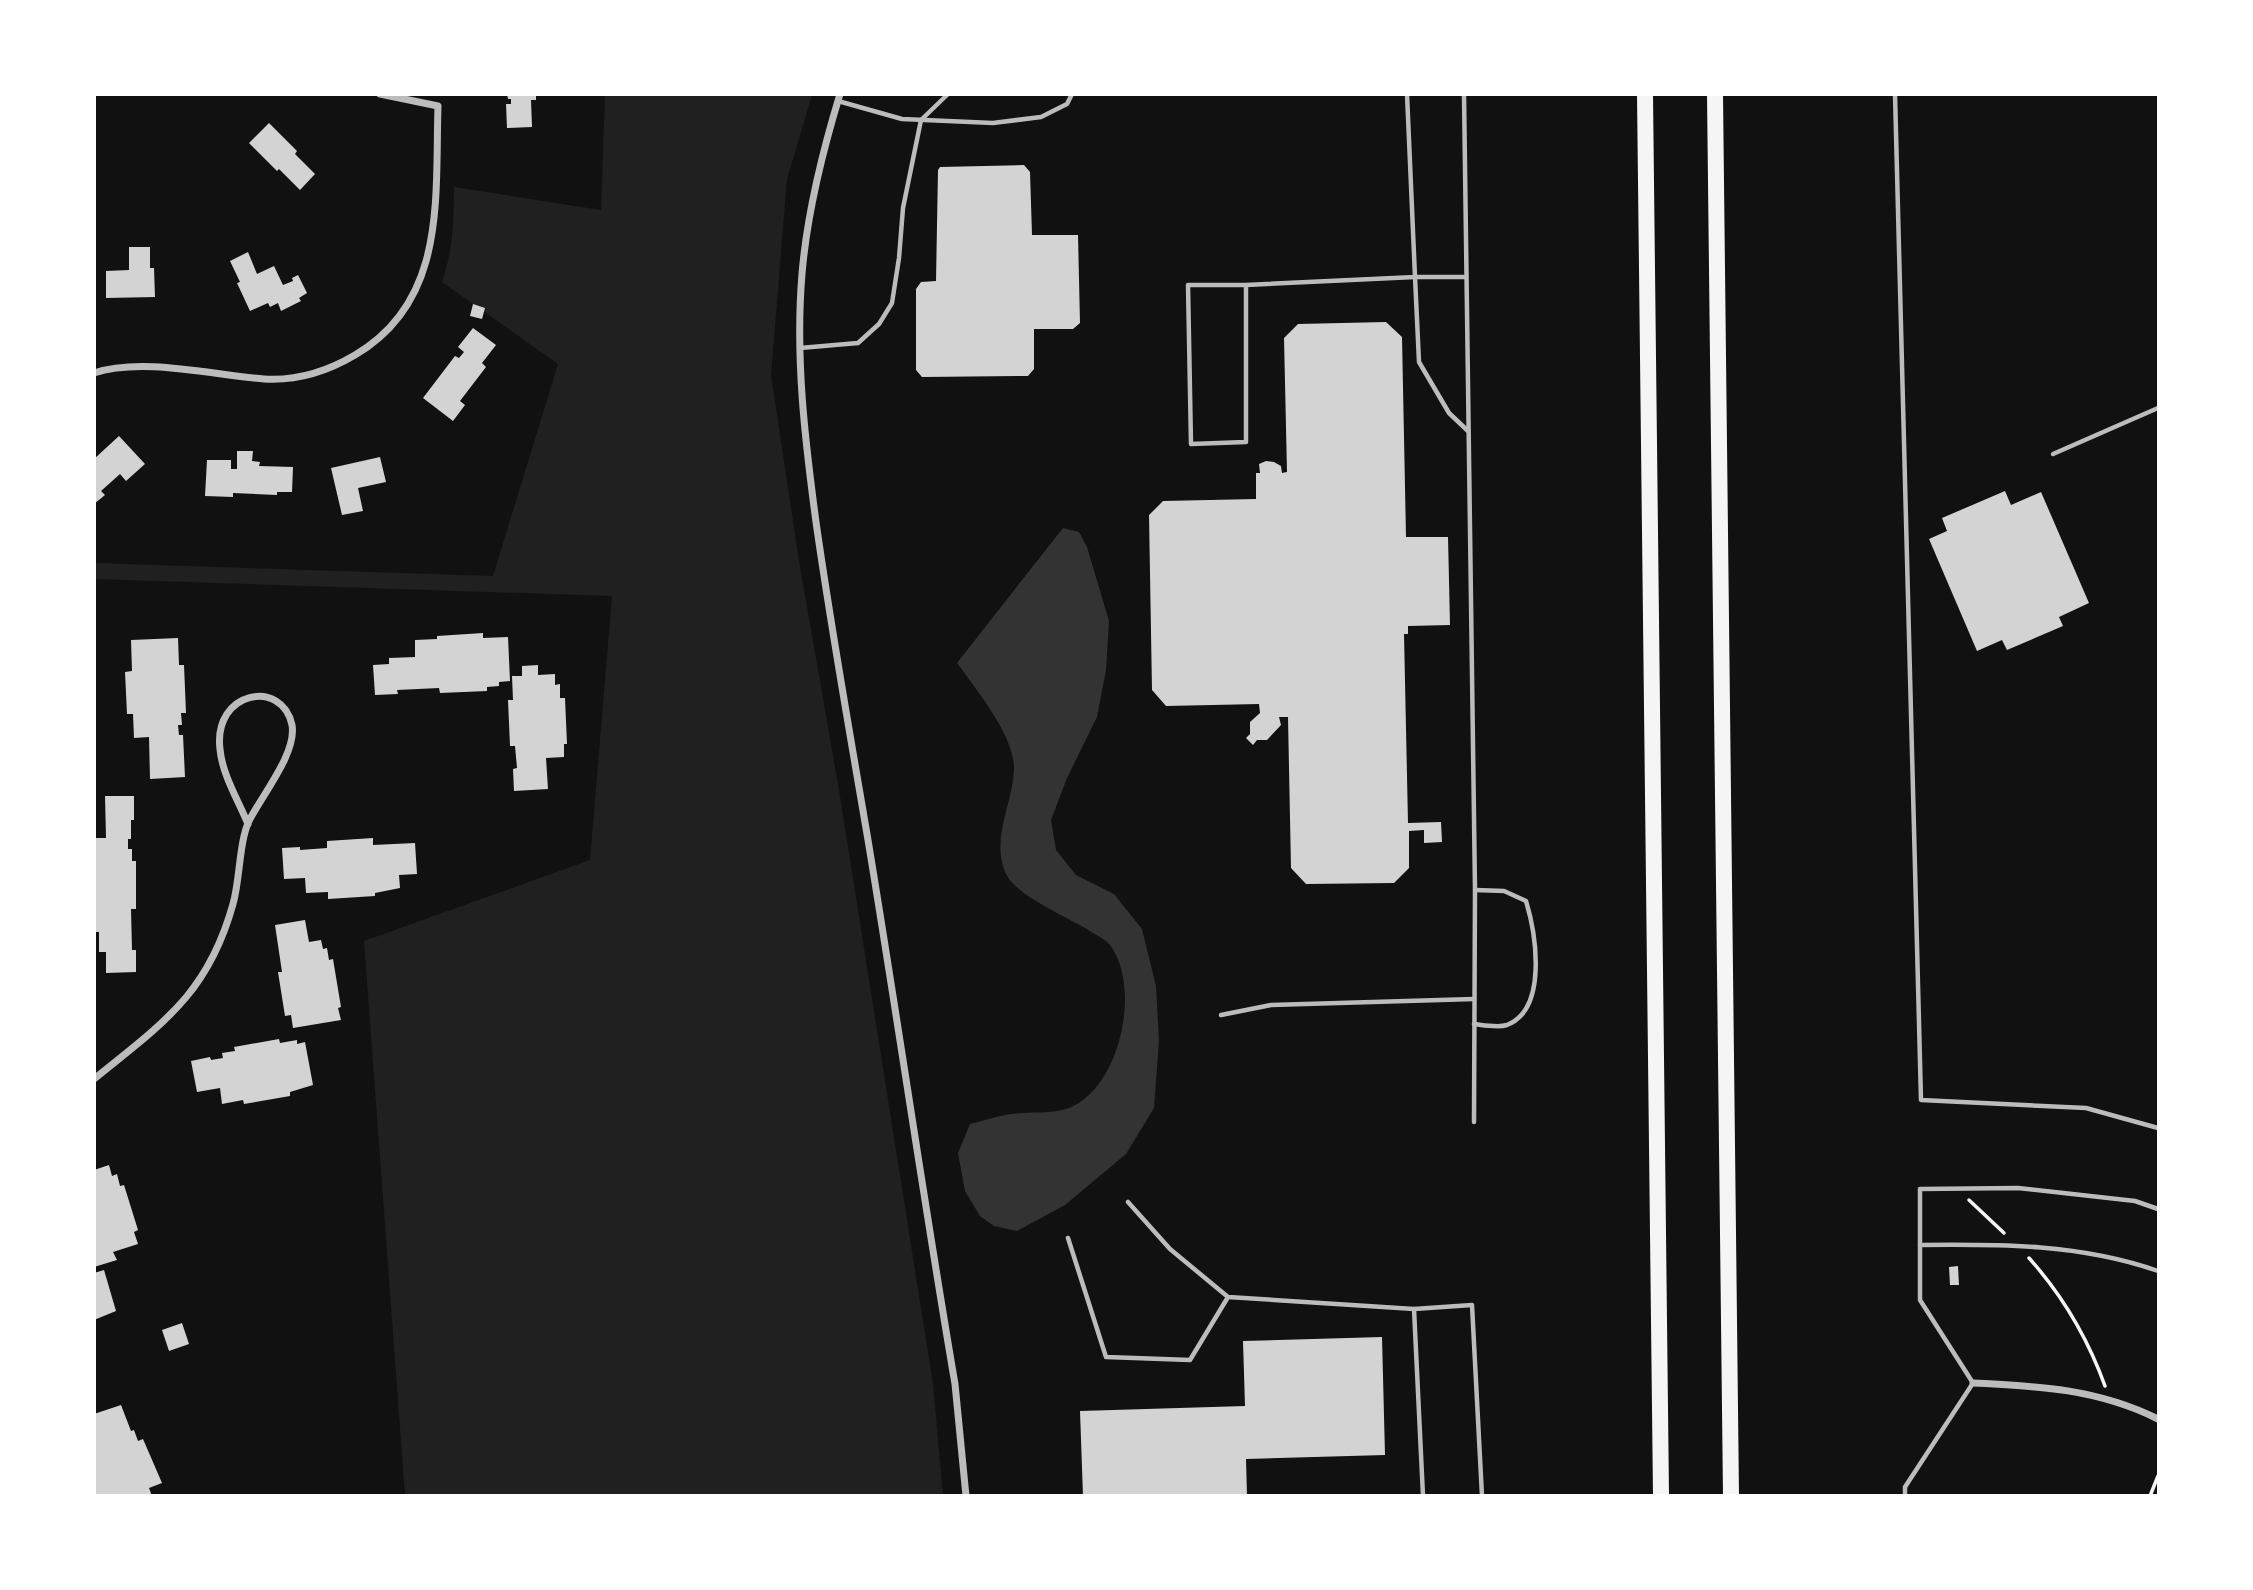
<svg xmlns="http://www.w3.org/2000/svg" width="2253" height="1590" font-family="'PT Sans Narrow',sans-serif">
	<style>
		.green { fill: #202020 }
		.water { fill: #333 }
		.building { fill: #d3d3d3 }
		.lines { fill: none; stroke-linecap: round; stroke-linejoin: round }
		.path { stroke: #f5f5f5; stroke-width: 3.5 }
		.service { stroke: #bcbcbc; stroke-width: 4.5 }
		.minor { stroke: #bcbcbc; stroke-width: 7 }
		.motorway { stroke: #f5f5f5; stroke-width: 16 }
	</style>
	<rect width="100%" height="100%" fill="#111"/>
	<path class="green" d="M605,95h207l-25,84 -16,196 28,186 40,229 94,594 10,111h-538l-41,-554 226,-81 22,-264 -517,-17v-16l398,13 65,-212 -116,-82c11,-32 12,-62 12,-95l147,23z"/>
	<path class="water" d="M1063,528l16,4 8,15 22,74 -3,49 -9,47 -30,61 -16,42 5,30 20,25 38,19 28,35 14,57 3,55 -5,67 -28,46 -61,51 -48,26 -23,-5 -14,-10 -15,-25 -7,-38 12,-29c13,-3 27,-8 41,-10 20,-3 38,1 58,-6 51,-20 73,-120 41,-163 -3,-4 -8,-7 -12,-9 -24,-17 -80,-38 -92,-62 -16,-35 7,-70 8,-105 1,-32 -38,-80 -57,-106z"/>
	<g class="building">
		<polygon points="507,94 536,94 536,100 531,100 532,127 507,128 506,104 511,104 511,99 508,99"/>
		<polygon points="269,123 297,151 295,154 315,174 300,190 279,169 277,171 249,143"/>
		<polygon points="1024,165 1030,172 1032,235 1078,235 1080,323 1073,329 1034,329 1034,369 1028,376 922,377 916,370 916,289 921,282 936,281 938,170 940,167"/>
		<polygon points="129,247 150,247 150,268 154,268 155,297 106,298 106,271 129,270"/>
		<polygon points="248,252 257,274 274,266 283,285 293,281 292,278 298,275 307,293 299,298 301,301 281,311 278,303 270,307 268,303 250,311 237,283 240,282 230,261"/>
		<polygon points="473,304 485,308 482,319 470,316"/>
		<polygon points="1386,322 1402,337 1406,537 1448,537 1450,625 1408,626 1408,634 1404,634 1408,823 1441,822 1442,842 1424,843 1424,830 1409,831 1409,868 1394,883 1306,884 1291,868 1288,717 1279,717 1281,725 1267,740 1257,740 1253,745 1246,738 1250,734 1250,722 1260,713 1259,704 1166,706 1152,690 1149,515 1163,501 1256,499 1256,473 1260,473 1259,464 1266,461 1274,462 1281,466 1282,473 1287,472 1284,338 1298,324"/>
		<polygon points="473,328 496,345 482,363 486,367 460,401 465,405 453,421 423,398 455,356 459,358 464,352 458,347"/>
		<polygon points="119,436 145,464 126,481 120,474 101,491 105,495 94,504 94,459"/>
		<polygon points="237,451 253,451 252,461 260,462 259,466 293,467 292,492 277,492 277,495 233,493 233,497 205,496 207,460 231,460 231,469 237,469"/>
		<polygon points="380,457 386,482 358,488 363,511 342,515 331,468"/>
		<polygon points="2005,491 2011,505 2041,492 2089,603 2059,617 2063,626 2007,650 2002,640 1977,651 1929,539 1947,531 1942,518"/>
		<polygon points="483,633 483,638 508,637 510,681 499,682 499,686 487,687 487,691 440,693 439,688 397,690 398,694 375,695 373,665 389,664 389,658 415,657 415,640 437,639 437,636"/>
		<polygon points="178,638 179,665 184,665 186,713 181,713 182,725 178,725 179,735 183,735 185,777 150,779 149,737 134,738 133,714 127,714 125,672 132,671 131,640"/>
		<polygon points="538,665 538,675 555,674 555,685 560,684 560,698 565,698 567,744 564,744 564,757 546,758 548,789 514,791 513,769 517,768 515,746 510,746 508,700 513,700 512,676 522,676 522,666"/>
		<polygon points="105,796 134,796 134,820 131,820 131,839 128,839 128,849 132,849 132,861 136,861 136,909 131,909 132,950 136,950 136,972 106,973 106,952 99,952 99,932 94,932 94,838 106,838"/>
		<polygon points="373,838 373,845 415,843 417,874 399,875 400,888 375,893 375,896 328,899 328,892 306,893 305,878 284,879 282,848 300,847 300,850 327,848 327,841"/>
		<polygon points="305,920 309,942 321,940 323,949 327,948 329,960 333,959 341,1007 338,1008 341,1020 293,1028 291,1015 285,1016 278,972 282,972 275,925"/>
		<polygon points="279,1039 280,1043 297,1040 297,1044 305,1042 313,1085 290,1092 290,1096 244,1104 243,1100 222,1104 220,1088 197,1092 191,1061 210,1057 211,1060 223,1058 222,1053 235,1051 234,1047"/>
		<polygon points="109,1165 112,1176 117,1174 120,1186 124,1185 138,1230 134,1232 138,1244 113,1252 117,1260 94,1267 94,1170"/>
		<polygon points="1958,1266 1959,1285 1950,1285 1949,1267"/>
		<polygon points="104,1270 116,1311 94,1320 94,1273"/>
		<polygon points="182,1323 189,1344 169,1351 162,1330"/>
		<polygon points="1382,1337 1385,1455 1246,1459 1247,1496 1083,1496 1080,1411 1245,1406 1243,1341"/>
		<polygon points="121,1405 131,1431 134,1430 138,1441 143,1439 162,1483 149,1488 152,1496 94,1496 94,1414"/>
	</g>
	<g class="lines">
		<g class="path">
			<polyline points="1969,1200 2004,1233"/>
			<path d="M2029,1258c34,38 59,81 76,128"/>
			<polyline points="2150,1496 2158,1476"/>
		</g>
		<g class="service">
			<polyline points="1464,94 1475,890 1474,1122"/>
			<polyline points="1895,94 1921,1100 2086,1108 2158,1128"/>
			<polyline points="838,101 902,119 993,123 1041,117 1067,104 1072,94"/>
			<polyline points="1466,277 1415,277 1419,362 1449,413 1468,431"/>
			<polyline points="1246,285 1246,442 1191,444 1188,285 1246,285 1415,277 1407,94"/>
			<polyline points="800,348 858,343 879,324 892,303 899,258 903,208 921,120 948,94"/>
			<polyline points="2053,454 2158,408"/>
			<polyline points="1221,1015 1271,1005 1474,999"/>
			<path d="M1474,1024c9,1 24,4 33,1 41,-16 29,-91 19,-124l-22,-10 -29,-1"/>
			<polyline points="1128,1202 1170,1249 1228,1297 1414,1309 1472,1305 1482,1496"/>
			<polyline points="1068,1238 1106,1357 1190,1360 1228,1297"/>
			<path d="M1920,1245c81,-1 161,-1 238,26"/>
			<polyline points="1414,1309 1423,1496"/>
			<polyline points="1905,1496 1905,1487 1973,1383 1920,1300 1920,1189 2018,1188 2135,1201 2158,1209"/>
		</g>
		<g class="minor">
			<path d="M840,94c-18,59 -33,119 -38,180 -7,83 3,166 14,248 15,106 34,212 52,318 30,181 56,363 87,544l11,112"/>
			<path d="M94,373c48,-16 119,2 170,6 32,2 64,-8 91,-24 92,-54 80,-156 83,-249l-58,-12"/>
			<path d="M94,1079c69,-56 114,-85 139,-175 7,-24 6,-62 16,-83 13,-26 48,-68 43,-96 -10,-47 -79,-34 -72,24 2,25 18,51 28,75"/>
			<path d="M1973,1383c66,3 125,6 185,36"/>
		</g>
		<g class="motorway">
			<polyline points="1645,94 1661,1496"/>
			<polyline points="1715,94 1731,1496"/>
		</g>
	</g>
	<rect width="2253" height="1590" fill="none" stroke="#ffffff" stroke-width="192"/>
</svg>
